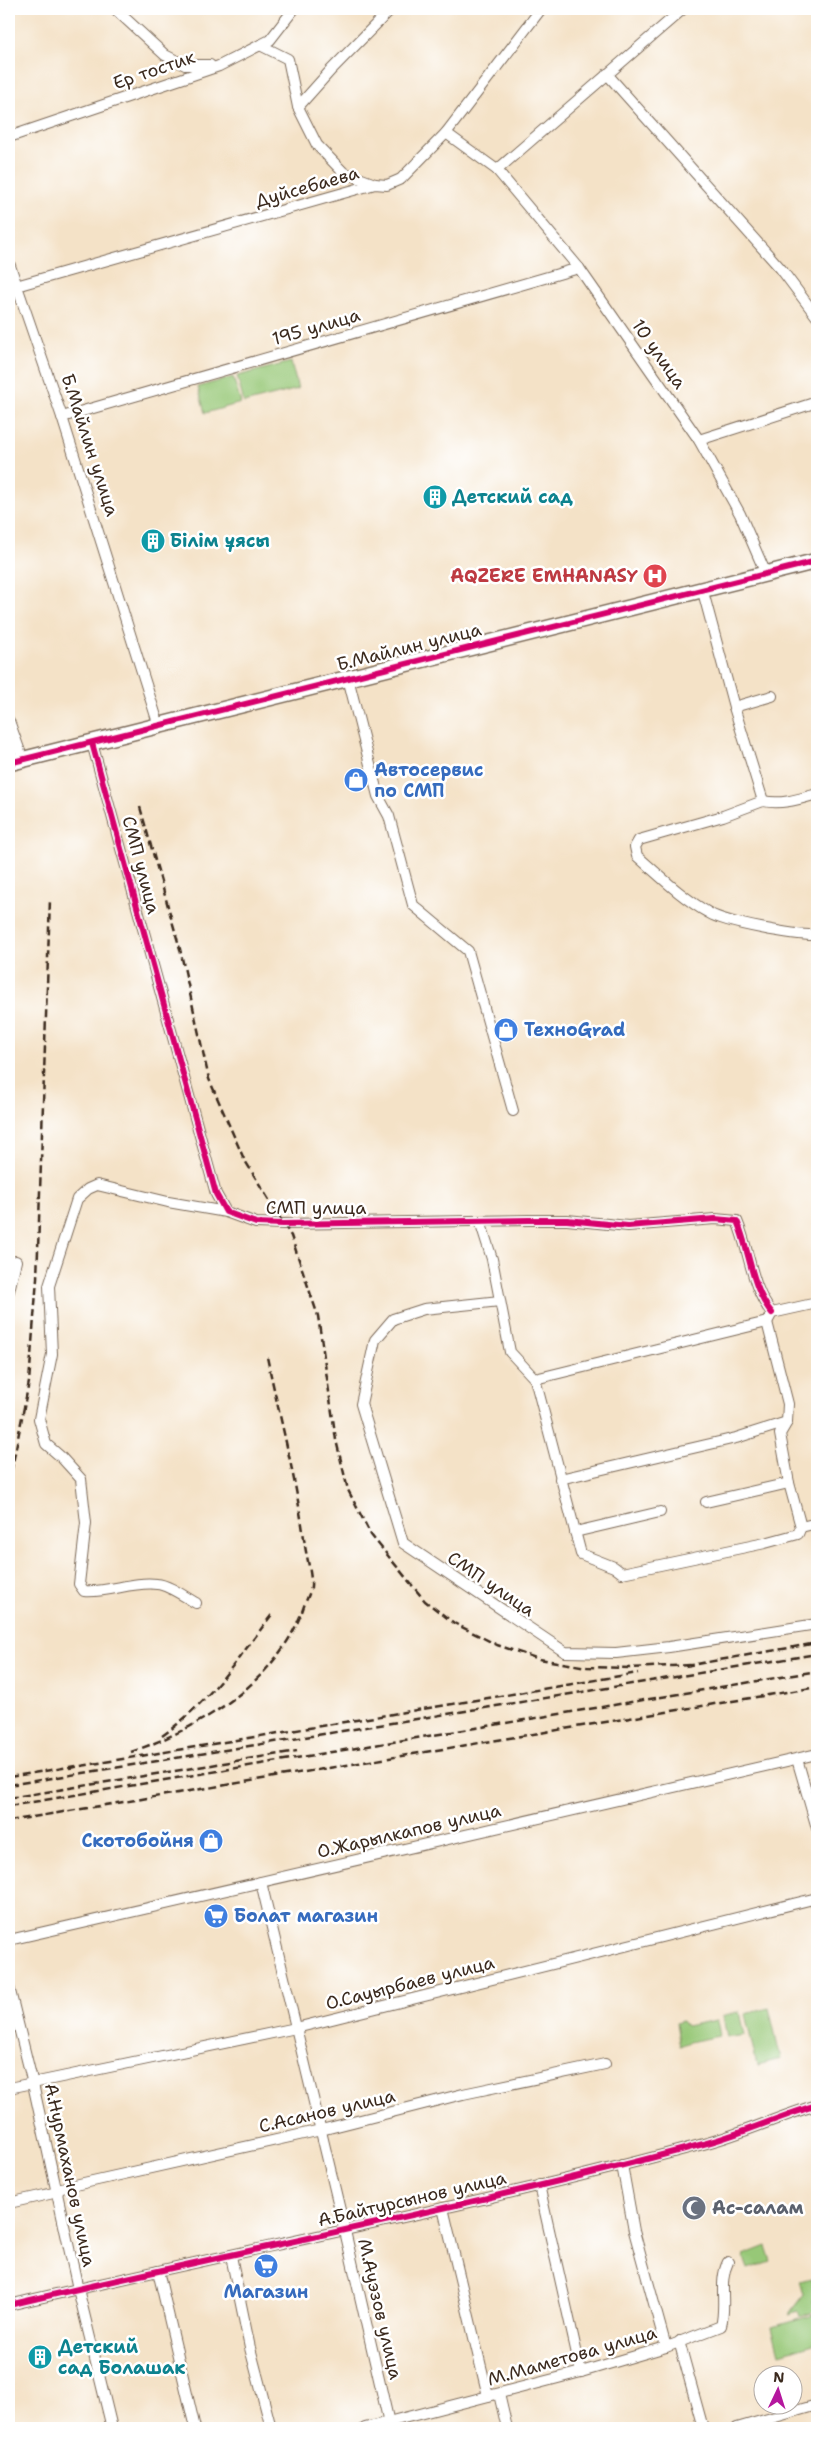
<svg xmlns="http://www.w3.org/2000/svg" width="826" height="2437" font-family="'Shantell Sans',sans-serif">
	<style>
		.green { fill: #97c877; stroke: #69794a }
		.lines { fill: none; stroke-linecap: round; stroke-linejoin: round }
		.street-casing { stroke: #7c6a59; stroke-width: 12 }
		.secondary-casing { stroke: #7c6a59; stroke-width: 18 }
		.street { stroke: #fff; stroke-width: 10 }
		.secondary { stroke: #fff; stroke-width: 15 }
		.rail { stroke: #3b2a1e; stroke-width: 2.5; stroke-dasharray: 8 4; stroke-linecap: butt }
		.cycleway-casing { stroke: #fff; stroke-width: 9 }
		.cycleway { stroke: #d6006c; stroke-width: 6 }
		.labels { text-anchor: middle; dominant-baseline: central; stroke-width: 5; stroke-linejoin: round; paint-order: stroke }
		.street-label { font-size: 18px; fill: #3b2a1e; stroke: #fff }
		.culture-label { font-size: 18px; font-weight: bold; fill: #0d838f; stroke: #fff; text-anchor: start }
		.health-label { font-size: 18px; font-weight: bold; fill: #be3a42; stroke: #fff; text-anchor: end }
		.shop-label { font-size: 18px; font-weight: bold; fill: #366cbe; stroke: #fff; text-anchor: start }
		.worship-label { font-size: 18px; font-weight: bold; fill: #5b616d; stroke: #fff; text-anchor: start }
	</style>
	<rect width="100%" height="100%" fill="#fff"/>
	<filter id="ink" filterUnits="userSpaceOnUse"><feTurbulence type="fractalNoise" baseFrequency=".02" numOctaves="2"/><feDisplacementMap in="SourceGraphic" scale="10" xChannelSelector="R" yChannelSelector="G"/><feConvolveMatrix kernelMatrix="1 2 1 2 8 2 1 2 1" color-interpolation-filters="sRGB"/></filter>
	<filter id="wash" filterUnits="userSpaceOnUse"><feTurbulence type="fractalNoise" baseFrequency=".0096" numOctaves="4" result="noise"/><feDisplacementMap in="SourceGraphic" scale="20" xChannelSelector="R" yChannelSelector="G"/><feGaussianBlur stdDeviation="1.12" result="paint"/><feColorMatrix in="noise" values="0 0 0 0 0 0 0 0 0 0 0 0 0 0 0 0 0 1.4 0 .05"/><feComposite in="paint" operator="in"/></filter>
	<g filter="url(#wash)">
		<rect width="100%" height="100%" fill="#f4e2c7"/>
		<g class="green">
			<polygon points="291,362 298,389 244,403 237,376"/>
			<polygon points="233,377 241,403 205,413 198,387"/>
			<polygon points="769,2008 781,2059 757,2065 745,2014"/>
			<polygon points="739,2012 744,2035 727,2038 723,2016"/>
			<polygon points="717,2020 720,2036 689,2042 680,2046 676,2023 682,2021 686,2026"/>
			<polygon points="766,2246 771,2261 748,2269 743,2255"/>
			<polygon points="811,2278 817,2299 813,2301 817,2311 800,2317 798,2312 789,2315 804,2295 800,2281"/>
			<polygon points="817,2314 817,2343 779,2354 772,2327"/>
		</g>
	</g>
	<g filter="url(#ink)">
		<g class="lines">
			<defs>
				<g id="street">
					<polyline points="115,9 165,55 185,65 210,65"/>
					<polyline points="260,45 288,59 298,107 317,145 343,172 375,184"/>
					<polyline points="607,74 781,269 817,317"/>
					<polyline points="298,107 331,70 391,9"/>
					<polyline points="446,133 497,170 579,268 699,440 740,514 766,574"/>
					<polyline points="9,137 219,66 270,40 294,9"/>
					<polyline points="497,170 683,9"/>
					<polyline points="9,263 62,417 159,726"/>
					<polyline points="9,288 375,184 387,185 401,179 446,133 541,9"/>
					<polyline points="62,417 579,268"/>
					<polyline points="699,440 817,402"/>
					<polyline points="702,588 734,707 763,801"/>
					<polyline points="348,678 378,796 389,816 413,905 468,951 513,1111"/>
					<polyline points="734,707 772,696"/>
					<polyline points="9,721 23,760"/>
					<path d="M92,743l124,451 10,18 30,11 27,1 246,-4h38l61,6 87,-7 22,2c13,30 14,67 35,92"/>
					<path d="M763,801l-40,15 -84,24 -4,7 2,9c23,20 45,42 72,57 16,10 88,23 108,22"/>
					<path d="M763,801c19,4 36,-2 54,-7"/>
					<polyline points="480,1221 492,1259 510,1352 535,1379 581,1554 614,1567 622,1573 765,1543 798,1534 801,1527 789,1483 780,1434 787,1422 788,1404 767,1322"/>
					<polyline points="9,1291 16,1261"/>
					<polyline points="500,1301 424,1309 393,1319 375,1340 361,1404 403,1543 565,1652 616,1653 669,1647 817,1624"/>
					<polyline points="535,1379 767,1322 772,1313 817,1303"/>
					<polyline points="560,1479 736,1438 787,1422"/>
					<polyline points="706,1502 789,1483"/>
					<polyline points="801,1527 817,1523"/>
					<polyline points="575,1532 660,1512"/>
					<path d="M196,1603c-11,-6 -27,-18 -39,-19 -25,-3 -48,9 -73,7l-5,-7 7,-61 -5,-44 -20,-22 -15,-13 -7,-25 13,-65 -3,-68 28,-87 11,-10 9,-4 71,17 58,10"/>
					<polyline points="797,1759 817,1828"/>
					<polyline points="261,1882 345,2231 389,2423"/>
					<polyline points="9,1940 817,1754"/>
					<polyline points="9,1987 33,2084 78,2289 112,2428"/>
					<polyline points="9,2088 296,2028 817,1898"/>
					<polyline points="622,2165 634,2231 666,2347"/>
					<polyline points="539,2185 581,2372"/>
					<polyline points="57,2189 321,2130 463,2094 605,2064"/>
					<polyline points="9,2203 58,2192"/>
					<polyline points="443,2208 488,2396"/>
					<polyline points="231,2256 250,2348 271,2428"/>
					<polyline points="158,2271 195,2428"/>
					<path d="M9,2305c232,-55 467,-99 698,-162 37,-10 73,-27 110,-38"/>
					<polyline points="679,2341 703,2428"/>
					<polyline points="499,2394 507,2428"/>
					<path d="M365,2428l216,-56 85,-25 55,-21c6,-22 -3,-44 7,-64"/>
					<polyline points="737,2428 817,2405"/>
				</g>
				<polyline id="secondary" points="9,763 817,561"/>
			</defs>
			<use href="#street" class="street-casing"/>
			<use href="#secondary" class="secondary-casing"/>
			<use href="#street" class="street"/>
			<use href="#secondary" class="secondary"/>
			<g class="rail">
				<polyline points="140,807 180,949 209,1079 244,1159 291,1236 318,1316 336,1440 348,1490 371,1535 425,1601 454,1623 497,1645 539,1659 587,1667 630,1668 691,1665"/>
				<polyline points="9,1496 12,1468 29,1382 37,1279 50,899"/>
				<polyline points="685,1666 817,1643"/>
				<path d="M162,1736c46,-33 77,-78 111,-123"/>
				<path d="M131,1752c71,-25 145,-69 172,-143 2,-7 7,-15 8,-22 1,-12 -4,-28 -6,-41 -8,-64 -25,-127 -38,-189"/>
				<polyline points="69,1768 638,1673"/>
				<polyline points="9,1777 75,1766"/>
				<polyline points="9,1785 817,1654"/>
				<polyline points="9,1798 297,1751"/>
				<polyline points="9,1806 817,1671"/>
				<polyline points="9,1821 817,1687"/>
			</g>
			<defs>
				<g id="cycleway">
					<path d="M92,743l124,451 10,18 30,11 27,1 246,-4h38l61,6 87,-7 22,2c13,30 14,67 35,92"/>
					<polyline points="9,763 817,561"/>
					<path d="M9,2305c232,-55 467,-99 698,-162 37,-10 73,-27 110,-38"/>
				</g>
			</defs>
			<use href="#cycleway" class="cycleway-casing"/>
			<use href="#cycleway" class="cycleway"/>
		</g>
	</g>
	<defs>
		<symbol id="building-disc" viewBox="-11 -11 22 22"><circle r="9.5" fill="#0f9aa8" stroke="#fff"/><path d="M-4-6H4V6H1V3H-1V6H-4ZM-2.5-4.3h1.7v1.8h-1.7ZM.8-4.3h1.7v1.8H.8ZM-2.5-1h1.7V.8h-1.7ZM.8-1h1.7V.8H.8Z" fill="#fff"/></symbol>
		<symbol id="hospital-disc" viewBox="-11 -11 22 22"><circle r="9.5" fill="#e0444e" stroke="#fff"/><path d="M-5-5h3v3.5h4V-5h3V5h-3V1.5h-4V5h-3Z" fill="#fff"/></symbol>
		<symbol id="shop-disc" viewBox="-11 -11 22 22"><circle r="9.5" fill="#3f7fe0" stroke="#fff"/><path d="M-5-2.5h2.3a2.7 3.5 0 0 1 5.4 0H5L5.5 6h-11ZM-1.5-2.5h3a1.5 2.3 0 0 0-3 0Z" fill="#fff"/></symbol>
		<symbol id="supermarket-disc" viewBox="-11 -11 22 22"><circle r="9.5" fill="#3f7fe0" stroke="#fff"/><path d="M-6-5.5h2.5l.6 2H6L4.5 2H-2.5L-4.4-4H-6ZM-1.5 3.2a1.3 1.3 0 1 0 .1 0ZM3 3.2a1.3 1.3 0 1 0 .1 0Z" fill="#fff"/></symbol>
		<symbol id="mosque-disc" viewBox="-11 -11 22 22"><circle r="9.5" fill="#6b7280" stroke="#fff"/><path d="M3.5-4.9A6 6 0 1 0 3.5 4.9A5 5 0 1 1 3.5-4.9Z" fill="#fff"/></symbol>
	</defs>
	<g fill-rule="evenodd">
		<use href="#building-disc" x="421" y="483" width="28" height="28"/>
		<use href="#building-disc" x="139" y="527" width="28" height="28"/>
		<use href="#hospital-disc" x="641" y="562" width="28" height="28"/>
		<use href="#shop-disc" x="342" y="766" width="28" height="28"/>
		<use href="#shop-disc" x="492" y="1016" width="28" height="28"/>
		<use href="#shop-disc" x="197" y="1827" width="28" height="28"/>
		<use href="#supermarket-disc" x="202" y="1902" width="28" height="28"/>
		<use href="#mosque-disc" x="680" y="2194" width="28" height="28"/>
		<use href="#supermarket-disc" x="252" y="2252" width="28" height="28"/>
		<use href="#building-disc" x="26" y="2343" width="28" height="28"/>
	</g>
	<g class="labels">
		<g class="street-label">
			<text transform="translate(154 70) rotate(-19)">Ер тостик</text>
			<text transform="translate(307 187) rotate(-16)">Дуйсебаева</text>
			<text transform="translate(316 327) rotate(-16)">195 улица</text>
			<text transform="translate(659 354) rotate(55)">10 улица</text>
			<text transform="translate(90 445) rotate(72)">Б.Майлин улица</text>
			<text transform="translate(409 647) rotate(-14)">Б.Майлин улица</text>
			<text transform="translate(141 865) rotate(75)">СМП улица</text>
			<text x="316" y="1208">СМП улица</text>
			<text transform="translate(491 1584) rotate(34)">СМП улица</text>
			<text transform="translate(409 1831) rotate(-13)">О.Жарылкапов улица</text>
			<text transform="translate(410 1983) rotate(-14)">О.Сауырбаев улица</text>
			<text transform="translate(327 2111) rotate(-13)">С.Асанов улица</text>
			<text transform="translate(70 2175) rotate(78)">А.Нурмаханов улица</text>
			<text transform="translate(412 2199) rotate(-13)">А.Байтурсынов улица</text>
			<text transform="translate(380 2309) rotate(77)">М.Ауэзов улица</text>
			<text transform="translate(572 2356) rotate(-16)">М.Маметова улица</text>
		</g>
		<g class="culture-label">
			<text x="452" y="497">Детский сад</text>
			<text x="170" y="541">Білім ұясы</text>
			<text x="58" y="2347">Детский<tspan x="58" dy="21">сад Болашак</tspan></text>
		</g>
		<g class="health-label">
			<text x="638" y="576">AQZERE EMHANASY</text>
		</g>
		<g class="shop-label">
			<text x="374" y="770">Автосервис<tspan x="374" dy="21">по СМП</tspan></text>
			<text x="524" y="1030">ТехноGrad</text>
			<text x="194" y="1841" text-anchor="end">Скотобойня</text>
			<text x="234" y="1916">Болат магазин</text>
			<text x="266" y="2292" text-anchor="middle">Магазин</text>
		</g>
		<g class="worship-label">
			<text x="712" y="2208">Ас-салам</text>
		</g>
	</g>
	<rect width="826" height="2437" fill="none" stroke="#fff" stroke-width="30"/>
	<g transform="translate(778 2390) rotate(4)"><circle r="24" fill="#ffffff" stroke="#b1aaa5"/>
	<path d="M0-4L9 19L0 12L-9 19Z" fill="#b5179e"/>
	<text y="-8" font-size="14" font-weight="bold" text-anchor="middle" fill="#3b2a1e">N</text>
	</g>
</svg>
